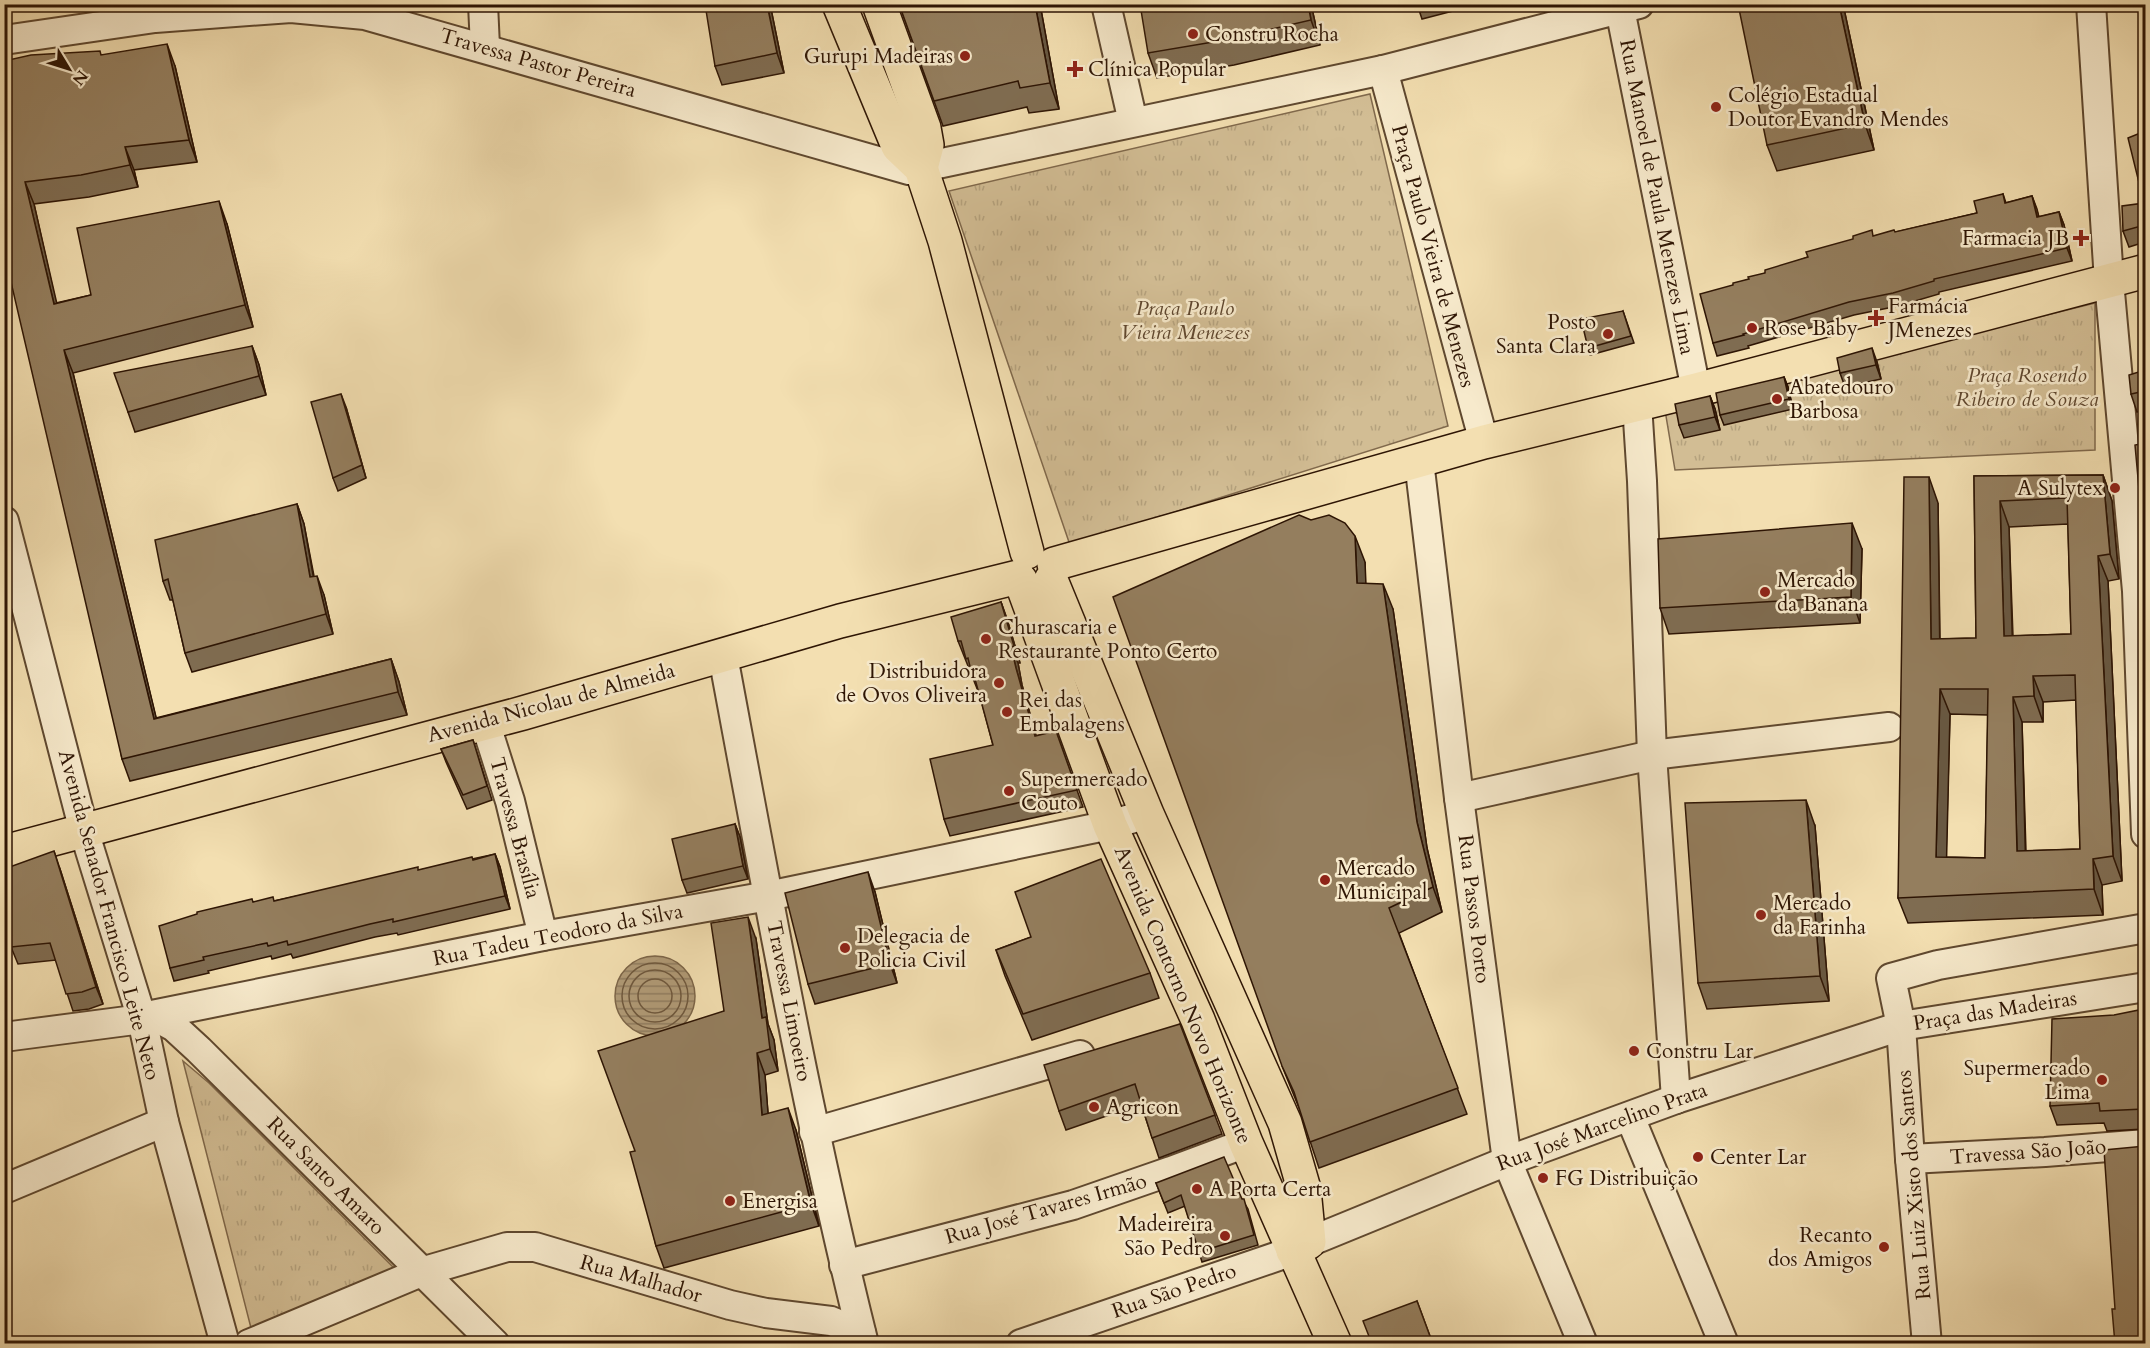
<svg xmlns="http://www.w3.org/2000/svg" width="2150" height="1348" font-family="Cardo,serif">
	<style>
		.park { fill: url(#park-tufts); stroke: #80694c; stroke-width: 1.5 }
		.water { fill: url(#water-rules); stroke: #7c6548; stroke-width: 1.5 }
		.lines { fill: none; stroke-linecap: round; stroke-linejoin: round }
		.shore { stroke: #6f583d; stroke-width: 1.5 }
		.minor-casing { stroke: #5f482f; stroke-width: 32 }
		.major-casing { stroke: #2e1504; stroke-width: 36 }
		.minor { stroke: #f7eacc; stroke-width: 28 }
		.major { stroke: #f3dfb1; stroke-width: 33 }
		.wall { fill: #7f6c51; stroke: #2e1504; stroke-width: 1.5; fill-rule: evenodd }
		.shaded-wall { fill: #685842; stroke: #2e1504; stroke-width: 1.5 }
		.building { fill: #947e5e; stroke: #2e1504; stroke-width: 1.5; fill-rule: evenodd }
		.poi-dot { fill: #8f2418; stroke: #f7eacc; stroke-width: 2 }
		.labels { text-anchor: middle; dominant-baseline: central; stroke-width: 5; stroke-linejoin: round; paint-order: stroke }
		.poi-label { font-size: 21px; fill: #2e1504; stroke: #f7eacc; text-anchor: start }
		.street-label { font-size: 21px; fill: #2e1504; stroke: #f7eacc }
		.park-label { font-size: 21px; font-style: italic; fill: #5f472f; stroke: #f7eacc }
	</style>
	<defs>
		<pattern id="park-tufts" width="24" height="20" patternUnits="userSpaceOnUse" patternTransform="scale(1.5)"><rect width="24" height="20" fill="#d2bd94"/><path d="M3 7l-1-3M5 7V3M7 7l1-3M15 17l-1-3M17 17v-4M19 17l1-3" fill="none" stroke="#b5a27e"/></pattern>
		<pattern id="water-rules" width="6" height="5" patternUnits="userSpaceOnUse" patternTransform="scale(1.5)"><rect width="6" height="5" fill="#b09a76"/><path d="M0 2.5h6" fill="none" stroke="#907c5f"/></pattern>
	</defs>
	<rect width="100%" height="100%" fill="#f3dfb1"/>
	<filter id="stains"><feTurbulence type="fractalNoise" baseFrequency=".00333" numOctaves="4"/><feColorMatrix values="0 0 0 0 .2 0 0 0 0 .09 0 0 0 0 .02 0 0 0 .5 -.17"/></filter>
	<radialGradient id="worn" r=".72"><stop offset=".6" stop-color="#630" stop-opacity="0"/><stop offset="1" stop-color="#630" stop-opacity=".3"/></radialGradient>
	<g class="park">
		<polygon points="1370,94 1448,426 1070,545 949,191"/>
		<polygon points="2095,303 2095,450 1675,470 1665,410"/>
		<polygon points="183,1061 209,1083 397,1271 251,1328"/>
	</g>
	<circle class="water" cx="655" cy="996" r="40"/>
	<g class="lines">
		<g class="shore">
			<circle cx="655" cy="996" r="33"/>
			<circle cx="655" cy="996" r="26"/>
			<circle cx="655" cy="996" r="17"/>
		</g>
		<defs>
			<g id="minor">
				<polyline points="483,4 485,47"/>
				<polyline points="1106,4 1133,122"/>
				<polyline points="1619,4 1696,390"/>
				<polyline points="2091,4 2109,281 2137,591 2146,834"/>
				<polyline points="4,40 155,18 291,8 365,15 909,170 1383,70 1639,4"/>
				<polyline points="1383,70 1484,442"/>
				<polyline points="1637,404 1642,481 1652,755 1676,1099"/>
				<polyline points="1419,461 1459,798 1507,1161 1583,1344"/>
				<polyline points="4,521 84,831 142,1019 164,1122 225,1344"/>
				<path d="M723,656c43,230 84,460 141,688"/>
				<polyline points="485,722 510,801 543,936"/>
				<polyline points="1459,798 1652,755 1889,727"/>
				<polyline points="152,1015 174,1027 199,1050 495,1344"/>
				<polyline points="4,1037 142,1019 152,1015 543,936 768,896 1110,825 1147,814"/>
				<polyline points="1630,1117 1724,1344"/>
				<polyline points="814,1132 1080,1055"/>
				<polyline points="1910,1159 2045,1152 2146,1144"/>
				<polyline points="4,1189 164,1122"/>
				<polyline points="1309,1242 1507,1161 1676,1099 1901,1026 2146,987"/>
				<polyline points="844,1265 1073,1205 1171,1171 1246,1143"/>
				<polyline points="249,1344 421,1272 507,1247 535,1247 730,1305 766,1313 831,1321 861,1333"/>
				<polyline points="1021,1344 1293,1251"/>
				<polyline points="1927,1344 1910,1159 1901,1026 1891,978 1938,965 2146,928"/>
			</g>
			<g id="major">
				<polyline points="839,4 898,146 921,168 945,241 1027,552"/>
				<polyline points="879,4 924,128 927,145 921,168"/>
				<polyline points="1054,564 1484,442 1696,390 2146,271"/>
				<polyline points="1051,580 1147,814 1285,1123 1304,1189 1309,1242 1293,1251"/>
				<polyline points="1021,581 1110,825 1198,1020 1246,1143 1335,1344"/>
				<polyline points="4,852 523,713 840,621 1018,577"/>
			</g>
		</defs>
		<use href="#minor" class="minor-casing"/>
		<use href="#major" class="major-casing"/>
		<use href="#minor" class="minor"/>
		<use href="#major" class="major"/>
	</g>
	<g class="wall">
		<polygon points="770,4 784,73 722,85 715,66"/>
		<polygon points="899,4 1040,4 1059,109 1029,113 1027,107 943,126"/>
		<polygon points="1311,4 1320,45 1234,65 1157,78 1148,53"/>
		<polygon points="1417,4 1455,4 1457,10 1422,19"/>
		<polygon points="1843,4 1874,150 1777,171 1767,145"/>
		<polygon points="101,55 175,66 197,162 134,170 138,187 89,197 34,204 56,303 91,295 227,224 253,327 73,373 156,718 391,659 399,682 407,715 130,781 122,759 4,61"/>
		<polygon points="2145,131 2145,242 2129,247 2123,231 2144,203"/>
		<polygon points="2003,194 2006,203 2032,196 2039,217 2059,212 2064,225 2072,261 1939,292 1939,294 1898,306 1854,315 1748,346 1749,348 1717,356 1713,343 1733,285 1808,257 1874,236 1896,232 1977,213"/>
		<polygon points="1623,311 1634,343 1590,355 1588,348"/>
		<polygon points="252,346 259,365 266,395 135,432 128,412"/>
		<polygon points="1877,362 1881,379 1845,387 1840,373"/>
		<polygon points="2145,370 2145,410 2137,412 2131,394 2144,372"/>
		<polygon points="1784,377 1788,387 1793,409 1724,425 1720,415"/>
		<polygon points="1710,396 1715,409 1720,430 1684,438 1679,425"/>
		<polygon points="346,407 366,478 338,491 333,478"/>
		<path d="M2103,475l9,26 7,78 -11,2 14,300 -20,4 1,30 -195,8 -10,-25 40,-395 2,136 36,-1 -2,-162zM2068,524l3,110 -58,2 -4,-109zM2076,700l4,149 -54,2 -4,-129h21v-20zM1950,714l38,1 -3,143 -39,-1z"/>
		<polygon points="297,504 304,524 314,576 324,595 333,634 192,672 185,653 173,600 170,600 163,581"/>
		<polygon points="1862,549 1860,623 1669,634 1660,608"/>
		<polygon points="1365,562 1365,583 1393,609 1427,848 1442,912 1399,933 1467,1114 1319,1168 1299,1108 1282,1066"/>
		<polygon points="1001,602 1007,619 1020,663 1018,663 1022,685 1036,736 1056,731 1083,807 950,836 944,819 993,745 980,696 958,641"/>
		<polygon points="473,740 492,800 467,809 446,762 441,749"/>
		<polygon points="735,824 740,837 748,879 687,893 682,880"/>
		<polygon points="1815,826 1829,1001 1707,1009 1698,983"/>
		<polygon points="495,854 500,867 510,909 398,935 397,933 375,937 293,958 291,954 272,959 271,956 208,971 209,973 174,981 170,968 253,902 274,901"/>
		<polygon points="60,869 103,1004 89,1009 73,1011 56,960 18,964 11,947"/>
		<polygon points="875,892 897,983 815,1004 808,984"/>
		<polygon points="1031,937 1150,973 1159,998 1032,1040 1005,976 996,950"/>
		<polygon points="756,939 768,1024 774,1040 778,1071 765,1075 768,1114 796,1130 819,1226 664,1268 656,1246 635,1151 724,1011"/>
		<polygon points="1180,1024 1222,1134 1159,1158 1141,1104 1066,1130 1059,1111"/>
		<polygon points="2145,1029 2145,1129 2107,1131 2104,1123 2057,1125 2050,1106"/>
		<polygon points="1156,1183 1242,1199 1248,1209 1258,1245 1202,1262 1185,1206 1168,1213"/>
		<polygon points="1417,1301 1433,1344 1372,1344"/>
	</g>
	<g class="shaded-wall">
		<polygon points="767,4 770,4 784,73 777,53"/>
		<polygon points="1035,4 1040,4 1059,109 1050,83"/>
		<polygon points="1308,4 1311,4 1320,45 1311,20"/>
		<polygon points="1839,4 1843,4 1874,150 1865,124"/>
		<polygon points="167,44 175,66 197,162 189,140"/>
		<polygon points="125,147 134,170 138,187 130,165"/>
		<polygon points="25,182 34,204 62,326 54,304"/>
		<polygon points="2032,196 2037,209 2042,230 2037,217"/>
		<polygon points="219,201 227,224 253,327 245,305"/>
		<polygon points="2059,212 2064,225 2072,261 2067,248"/>
		<polygon points="252,346 259,365 266,395 259,376"/>
		<polygon points="1872,348 1877,362 1881,379 1876,365"/>
		<polygon points="64,350 73,373 162,742 154,719"/>
		<polygon points="1784,377 1788,387 1793,409 1789,399"/>
		<polygon points="341,394 346,407 366,478 362,465"/>
		<polygon points="1710,396 1715,409 1720,430 1715,417"/>
		<polygon points="2103,475 2112,501 2119,579 2110,554"/>
		<polygon points="1929,477 1938,503 1940,665 1931,639"/>
		<polygon points="2000,501 2009,527 2013,662 2004,636"/>
		<polygon points="297,504 304,524 317,597 310,577"/>
		<polygon points="1852,523 1862,549 1860,623 1851,597"/>
		<polygon points="1355,536 1365,562 1367,608 1357,583"/>
		<polygon points="2098,556 2108,581 2122,881 2113,856"/>
		<polygon points="317,576 324,595 333,634 326,614"/>
		<polygon points="1383,584 1393,609 1427,848 1442,912 1433,887 1417,822"/>
		<polygon points="1001,602 1007,619 1020,663 1014,646"/>
		<polygon points="1011,647 1018,663 1022,685 1041,753 1035,736 1016,668"/>
		<polygon points="391,659 399,682 407,715 398,692"/>
		<polygon points="2033,676 2043,702 2043,722 2034,696"/>
		<polygon points="1940,689 1950,714 1946,883 1936,857"/>
		<polygon points="2013,697 2022,722 2026,877 2017,851"/>
		<polygon points="1806,800 1815,826 1829,1001 1820,976"/>
		<polygon points="735,824 740,837 748,879 743,866"/>
		<polygon points="54,851 60,869 103,1004 96,987"/>
		<polygon points="495,854 500,867 510,909 505,896"/>
		<polygon points="2093,859 2102,885 2103,915 2094,889"/>
		<polygon points="868,872 875,892 897,983 890,964"/>
		<polygon points="748,917 756,939 768,1024 774,1040 778,1071 770,1049 762,1018"/>
		<polygon points="2139,1010 2145,1029 2145,1095"/>
		<polygon points="757,1053 765,1075 770,1138 762,1115"/>
		<polygon points="788,1108 796,1130 819,1226 811,1204"/>
	</g>
	<g class="building">
		<polygon points="705,4 767,4 777,53 715,66"/>
		<polygon points="899,4 1035,4 1050,83 1020,88 1018,81 934,101"/>
		<polygon points="1140,4 1308,4 1311,20 1225,40 1148,53"/>
		<polygon points="1738,4 1839,4 1865,124 1767,145"/>
		<polygon points="167,44 189,140 125,147 130,165 81,175 25,182 54,304 91,295 77,228 219,201 245,305 64,350 154,719 391,659 398,692 122,759 4,252 4,61 31,55 100,51 101,55"/>
		<polygon points="2145,131 2145,225 2123,231 2122,206 2144,203 2128,138"/>
		<polygon points="2003,194 2005,203 2032,196 2037,217 2059,212 2067,248 1934,279 1934,281 1893,293 1849,302 1743,334 1744,335 1713,343 1700,294 1733,285 1733,283 1749,279 1748,277 1765,273 1765,270 1808,257 1806,252 1853,239 1853,236 1872,230 1873,236 1894,230 1895,232 1977,213 1974,201"/>
		<polygon points="1623,311 1631,336 1588,348 1581,319"/>
		<polygon points="252,346 259,376 128,412 114,373"/>
		<polygon points="1872,348 1876,365 1840,373 1837,358"/>
		<polygon points="2145,370 2145,391 2131,394 2129,375"/>
		<polygon points="1784,377 1789,399 1720,415 1716,393"/>
		<polygon points="341,394 362,465 333,478 311,402"/>
		<polygon points="1710,396 1715,417 1679,425 1675,404"/>
		<polygon points="2145,443 2145,555 2135,445"/>
		<path d="M2103,475l7,79 -12,2 15,300 -20,3 1,30 -196,9 6,-421h25l2,162 45,-1 -2,-162zM2067,498l4,136 -67,2 -4,-135zM2075,675l5,174 -63,2 -4,-154 21,-1 -1,-20zM1940,689h48l-3,169 -49,-1z"/>
		<polygon points="297,504 310,577 317,576 326,614 185,653 168,579 163,581 155,540"/>
		<polygon points="1299,515 1311,520 1329,515 1345,523 1355,536 1357,583 1383,584 1417,822 1433,887 1389,908 1458,1088 1310,1142 1294,1092 1282,1066 1113,597"/>
		<polygon points="1852,523 1851,597 1660,608 1658,539"/>
		<polygon points="1001,602 1014,646 1011,647 1016,668 1035,736 1056,731 1077,790 944,819 930,759 993,745 975,679 973,679 968,658 966,659 961,641 958,641 951,617"/>
		<polygon points="473,740 487,786 463,795 441,749"/>
		<polygon points="1806,800 1820,976 1698,983 1685,803"/>
		<polygon points="735,824 743,866 682,880 672,839"/>
		<polygon points="54,851 96,987 82,992 66,994 50,943 11,947 4,926 4,869"/>
		<polygon points="495,854 505,896 393,922 393,919 370,924 288,945 287,941 268,946 267,943 203,957 204,960 170,968 159,926 197,914 197,912 252,899 253,902 273,897 274,901 418,867 418,870 472,857 473,860"/>
		<polygon points="1101,859 1150,973 1023,1014 996,950 1031,937 1015,892"/>
		<polygon points="868,872 890,964 808,984 785,893"/>
		<polygon points="748,917 762,1018 766,1017 770,1049 757,1053 762,1115 788,1108 811,1204 656,1246 630,1152 635,1151 598,1051 724,1011 711,923"/>
		<polygon points="2139,1010 2145,1095 2145,1101 2143,1101 2144,1109 2100,1111 2099,1103 2050,1106 2052,1019 2114,1015"/>
		<polygon points="1180,1024 1215,1115 1152,1138 1135,1084 1059,1111 1044,1065"/>
		<polygon points="2145,1146 2145,1344 2115,1344 2112,1309 2115,1309 2104,1150"/>
		<polygon points="1224,1157 1242,1199 1244,1199 1254,1235 1199,1252 1181,1195 1164,1203 1156,1183"/>
		<polygon points="1417,1301 1431,1339 1419,1344 1372,1344 1363,1321"/>
	</g>
	<g class="poi-dot">
		<circle cx="1193" cy="34" r="6"/>
		<circle cx="965" cy="56" r="6"/>
		<path d="M1072 60h6v6h6v6h-6v6h-6v-6h-6v-6h6z"/>
		<circle cx="1716" cy="107" r="6"/>
		<path d="M2078 229h6v6h6v6h-6v6h-6v-6h-6v-6h6z"/>
		<path d="M1873 309h6v6h6v6h-6v6h-6v-6h-6v-6h6z"/>
		<circle cx="1752" cy="328" r="6"/>
		<circle cx="1608" cy="334" r="6"/>
		<circle cx="1777" cy="399" r="6"/>
		<circle cx="2115" cy="488" r="6"/>
		<circle cx="1765" cy="592" r="6"/>
		<circle cx="986" cy="639" r="6"/>
		<circle cx="999" cy="683" r="6"/>
		<circle cx="1007" cy="712" r="6"/>
		<circle cx="1009" cy="791" r="6"/>
		<circle cx="1325" cy="880" r="6"/>
		<circle cx="1761" cy="915" r="6"/>
		<circle cx="845" cy="948" r="6"/>
		<circle cx="1634" cy="1051" r="6"/>
		<circle cx="2102" cy="1080" r="6"/>
		<circle cx="1094" cy="1107" r="6"/>
		<circle cx="1698" cy="1157" r="6"/>
		<circle cx="1543" cy="1178" r="6"/>
		<circle cx="1197" cy="1189" r="6"/>
		<circle cx="730" cy="1201" r="6"/>
		<circle cx="1225" cy="1236" r="6"/>
		<circle cx="1884" cy="1247" r="6"/>
	</g>
	<g class="labels">
		<g class="poi-label">
			<text x="1205" y="34">Constru Rocha</text>
			<text x="953" y="56" text-anchor="end">Gurupi Madeiras</text>
			<text x="1088" y="69">Clínica Popular</text>
			<text x="1728" y="95">Colégio Estadual<tspan x="1728" dy="24">Doutor Evandro Mendes</tspan></text>
			<text x="2069" y="238" text-anchor="end">Farmacia JB</text>
			<text x="1888" y="306">Farmácia<tspan x="1888" dy="24">JMenezes</tspan></text>
			<text x="1596" y="322" text-anchor="end">Posto<tspan x="1596" dy="24">Santa Clara</tspan></text>
			<text x="1764" y="328">Rose Baby</text>
			<text x="1789" y="387">Abatedouro<tspan x="1789" dy="24">Barbosa</tspan></text>
			<text x="2103" y="488" text-anchor="end">A Sulytex</text>
			<text x="1777" y="580">Mercado<tspan x="1777" dy="24">da Banana</tspan></text>
			<text x="998" y="627">Churascaria e<tspan x="998" dy="24">Restaurante Ponto Certo</tspan></text>
			<text x="987" y="671" text-anchor="end">Distribuidora<tspan x="987" dy="24">de Ovos Oliveira</tspan></text>
			<text x="1019" y="700">Rei das<tspan x="1019" dy="24">Embalagens</tspan></text>
			<text x="1021" y="779">Supermercado<tspan x="1021" dy="24">Couto</tspan></text>
			<text x="1337" y="868">Mercado<tspan x="1337" dy="24">Municipal</tspan></text>
			<text x="1773" y="903">Mercado<tspan x="1773" dy="24">da Farinha</tspan></text>
			<text x="857" y="936">Delegacia de<tspan x="857" dy="24">Policia Civil</tspan></text>
			<text x="1646" y="1051">Constru Lar</text>
			<text x="2090" y="1068" text-anchor="end">Supermercado<tspan x="2090" dy="24">Lima</tspan></text>
			<text x="1106" y="1107">Agricon</text>
			<text x="1710" y="1157">Center Lar</text>
			<text x="1555" y="1178">FG Distribuição</text>
			<text x="1209" y="1189">A Porta Certa</text>
			<text x="742" y="1201">Energisa</text>
			<text x="1213" y="1224" text-anchor="end">Madeireira<tspan x="1213" dy="24">São Pedro</tspan></text>
			<text x="1872" y="1235" text-anchor="end">Recanto<tspan x="1872" dy="24">dos Amigos</tspan></text>
		</g>
		<g class="street-label">
			<text transform="translate(538 63) rotate(16)">Travessa Pastor Pereira</text>
			<text transform="translate(1657 197) rotate(79)">Rua Manoel de Paula Menezes Lima</text>
			<text transform="translate(1433 256) rotate(75)">Praça Paulo Vieira de Menezes</text>
			<text transform="translate(551 703) rotate(-15)">Avenida Nicolau de Almeida</text>
			<text transform="translate(515 828) rotate(75)">Travessa Brasília</text>
			<text transform="translate(1474 909) rotate(83)">Rua Passos Porto</text>
			<text transform="translate(109 915) rotate(75)">Avenida Senador Francisco Leite Neto</text>
			<text transform="translate(558 935) rotate(-11)">Rua Tadeu Teodoro da Silva</text>
			<text transform="translate(1183 995) rotate(67)">Avenida Contorno Novo Horizonte</text>
			<text transform="translate(789 1001) rotate(79)">Travessa Limoeiro</text>
			<text transform="translate(1995 1011) rotate(-9)">Praça das Madeiras</text>
			<text transform="translate(1602 1127) rotate(-20)">Rua José Marcelino Prata</text>
			<text transform="translate(2028 1152) rotate(-4)">Travessa São João</text>
			<text transform="translate(326 1176) rotate(45)">Rua Santo Amaro</text>
			<text transform="translate(1914 1185) rotate(-95)">Rua Luiz Xisto dos Santos</text>
			<text transform="translate(1046 1209) rotate(-16)">Rua José Tavares Irmão</text>
			<text transform="translate(641 1279) rotate(16)">Rua Malhador</text>
			<text transform="translate(1174 1291) rotate(-19)">Rua São Pedro</text>
		</g>
		<g class="park-label">
			<text x="1185" y="308">Praça Paulo<tspan x="1185" dy="24">Vieira Menezes</tspan></text>
			<text x="2027" y="375">Praça Rosendo<tspan x="2027" dy="24">Ribeiro de Souza</tspan></text>
		</g>
	</g>
	<rect width="2150" height="1348" fill="none" stroke="#f3dfb1" stroke-width="24"/>
	<rect x="6" y="6" width="2138" height="1336" fill="none" stroke="#2e1504" stroke-width="3"/>
	<rect x="12" y="12" width="2126" height="1324" fill="none" stroke="#2e1504" stroke-width="1.5"/>
	<g transform="translate(69 69) rotate(128)" stroke="#f7eacc" stroke-width="4.5" paint-order="stroke">
	<path d="M0-4.5L10 22L0 15L-10 22Z" fill="#2e1504"/>
	<text y="-9" font-size="16" font-weight="bold" text-anchor="middle" fill="#2e1504">N</text>
	</g>
	<rect width="100%" height="100%" filter="url(#stains)"/>
	<rect width="100%" height="100%" fill="url(#worn)"/>
</svg>
